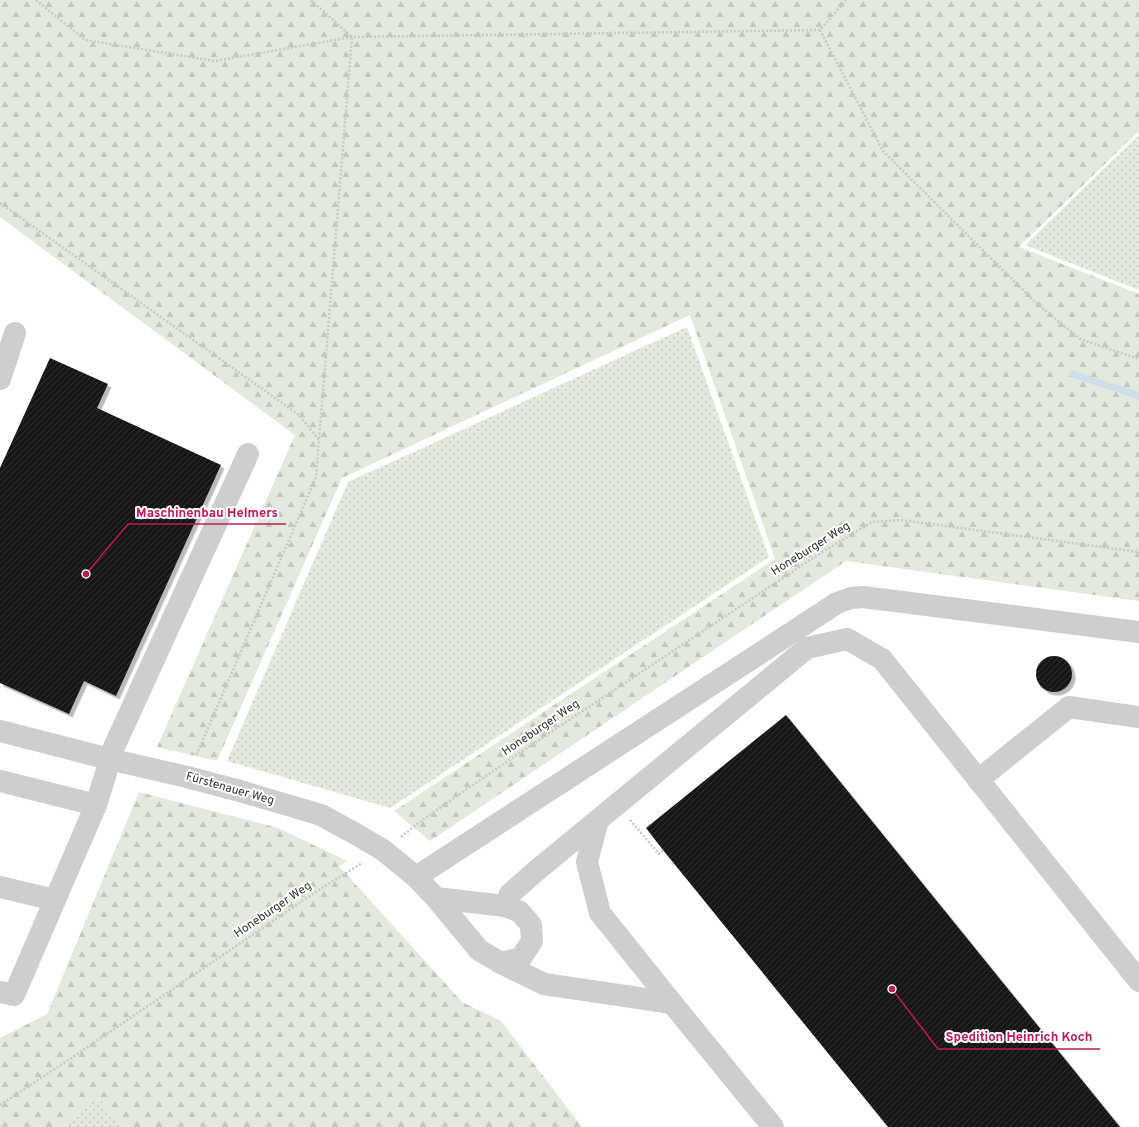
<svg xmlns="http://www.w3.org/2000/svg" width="1139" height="1127" font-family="Overpass,sans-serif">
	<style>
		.grass { fill: url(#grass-dots) }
		.forest { fill: url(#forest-firs) }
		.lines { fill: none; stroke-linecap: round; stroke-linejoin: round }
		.stream { stroke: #cedeea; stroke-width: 7 }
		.building { fill: url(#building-hatch); filter: url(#shadow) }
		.path { stroke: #c8c8c8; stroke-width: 2.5; stroke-dasharray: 2 2; stroke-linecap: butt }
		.minor { stroke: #cecece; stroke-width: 22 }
		.labels { text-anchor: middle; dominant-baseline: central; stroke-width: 4; stroke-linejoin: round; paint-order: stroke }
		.street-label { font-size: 12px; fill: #313131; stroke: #fff }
		.leader { fill: none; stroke: #c2185b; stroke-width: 1.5 }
		.callout-dot { fill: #c2185b; stroke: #fff; stroke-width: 1.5 }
		.callout-label { font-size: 13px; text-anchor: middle; font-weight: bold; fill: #c2185b; stroke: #fff; stroke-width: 4; stroke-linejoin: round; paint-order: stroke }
	</style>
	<defs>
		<pattern id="grass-dots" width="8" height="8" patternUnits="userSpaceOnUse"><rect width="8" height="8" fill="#e3e9dd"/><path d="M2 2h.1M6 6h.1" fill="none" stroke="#c3c8be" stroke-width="1.8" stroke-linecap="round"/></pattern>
		<pattern id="forest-firs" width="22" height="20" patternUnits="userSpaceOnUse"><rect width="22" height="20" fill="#e3e9dd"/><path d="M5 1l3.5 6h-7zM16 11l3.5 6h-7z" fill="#c3c8be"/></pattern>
		<pattern id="building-hatch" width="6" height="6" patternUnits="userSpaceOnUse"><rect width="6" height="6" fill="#181818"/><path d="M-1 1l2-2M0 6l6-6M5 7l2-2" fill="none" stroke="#313131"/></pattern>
		<filter id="shadow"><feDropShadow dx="3.5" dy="3.5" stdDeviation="0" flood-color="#0004"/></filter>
	</defs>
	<rect width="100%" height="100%" fill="#fff"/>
	<g class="grass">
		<polygon points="1139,135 1139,290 1025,245"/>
		<polygon points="687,327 769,557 390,808 227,761 348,482"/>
		<polygon points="100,1098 122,1127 62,1127"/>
	</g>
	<g class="forest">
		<polygon points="0,0 1139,0 1139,131 1019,247 1139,294 1139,601 846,561 430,841 394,811 775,559 690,315 342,478 217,761 157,747 295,435 0,217"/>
		<polygon points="139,792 278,828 347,861 339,866 462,1002 501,1021 582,1127 122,1127 100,1098 62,1127 0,1127 0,1038 47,1014"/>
	</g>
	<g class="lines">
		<polyline class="stream" points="1073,374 1139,396"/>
	</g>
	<g class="building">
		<polygon points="50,358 108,384 97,408 221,465 116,696 84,681 69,714 0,683 0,468"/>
		<circle cx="1054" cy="674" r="18"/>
		<polygon points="786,715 1120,1127 888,1127 663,850 646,828"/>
	</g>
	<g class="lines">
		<g class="path">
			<polyline points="36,0 85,40 215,61 352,37 820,30 846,0"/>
			<polyline points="311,0 352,37 319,440"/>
			<polyline points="820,30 883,151 1036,303 1080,339 1139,359"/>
			<polyline points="0,203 299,415 319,440 316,477 196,756"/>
			<polyline points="630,820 659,854 663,850"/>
			<polyline points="401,837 425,818 521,752 816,556 872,522 901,520 1139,552"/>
			<polyline points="0,1105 70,1059 314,893 362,863"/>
		</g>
		<g class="minor">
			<polyline points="0,379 15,333"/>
			<polyline points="0,731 109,759 187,777 240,791 321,815 354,833 383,850 416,877 436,898 479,950 501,963 521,958 532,941 531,925 520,912 505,906 436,898"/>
			<polyline points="978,780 1069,707 1139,717"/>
			<polyline points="0,781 96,805"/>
			<polyline points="598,820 587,862 600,913 672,1003 773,1127"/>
			<polyline points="416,877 837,603 851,598 863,597 1139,632"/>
			<polyline points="0,887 55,900"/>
			<polyline points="505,906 510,894 536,871 807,648 847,639 882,659 1139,981"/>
			<polyline points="501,963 544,984 672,1003"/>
			<polyline points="0,992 14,995 96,805 114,747 248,454"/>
		</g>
	</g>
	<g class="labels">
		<g class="street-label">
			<text transform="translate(811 549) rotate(-32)">Honeburger Weg</text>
			<text transform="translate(541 728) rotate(-34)">Honeburger Weg</text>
			<text transform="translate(230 789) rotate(16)">Fürstenauer Weg</text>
			<text transform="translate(273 910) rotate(-34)">Honeburger Weg</text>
		</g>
	</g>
	<path class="leader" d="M86 574L128 524H286M892 989L938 1049H1100"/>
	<g class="callout-dot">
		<circle cx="86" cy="574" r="4"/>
		<circle cx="892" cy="989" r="4"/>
	</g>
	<g class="callout-label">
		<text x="207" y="517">Maschinenbau Helmers</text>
		<text x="1019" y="1041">Spedition Heinrich Koch</text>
	</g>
</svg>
